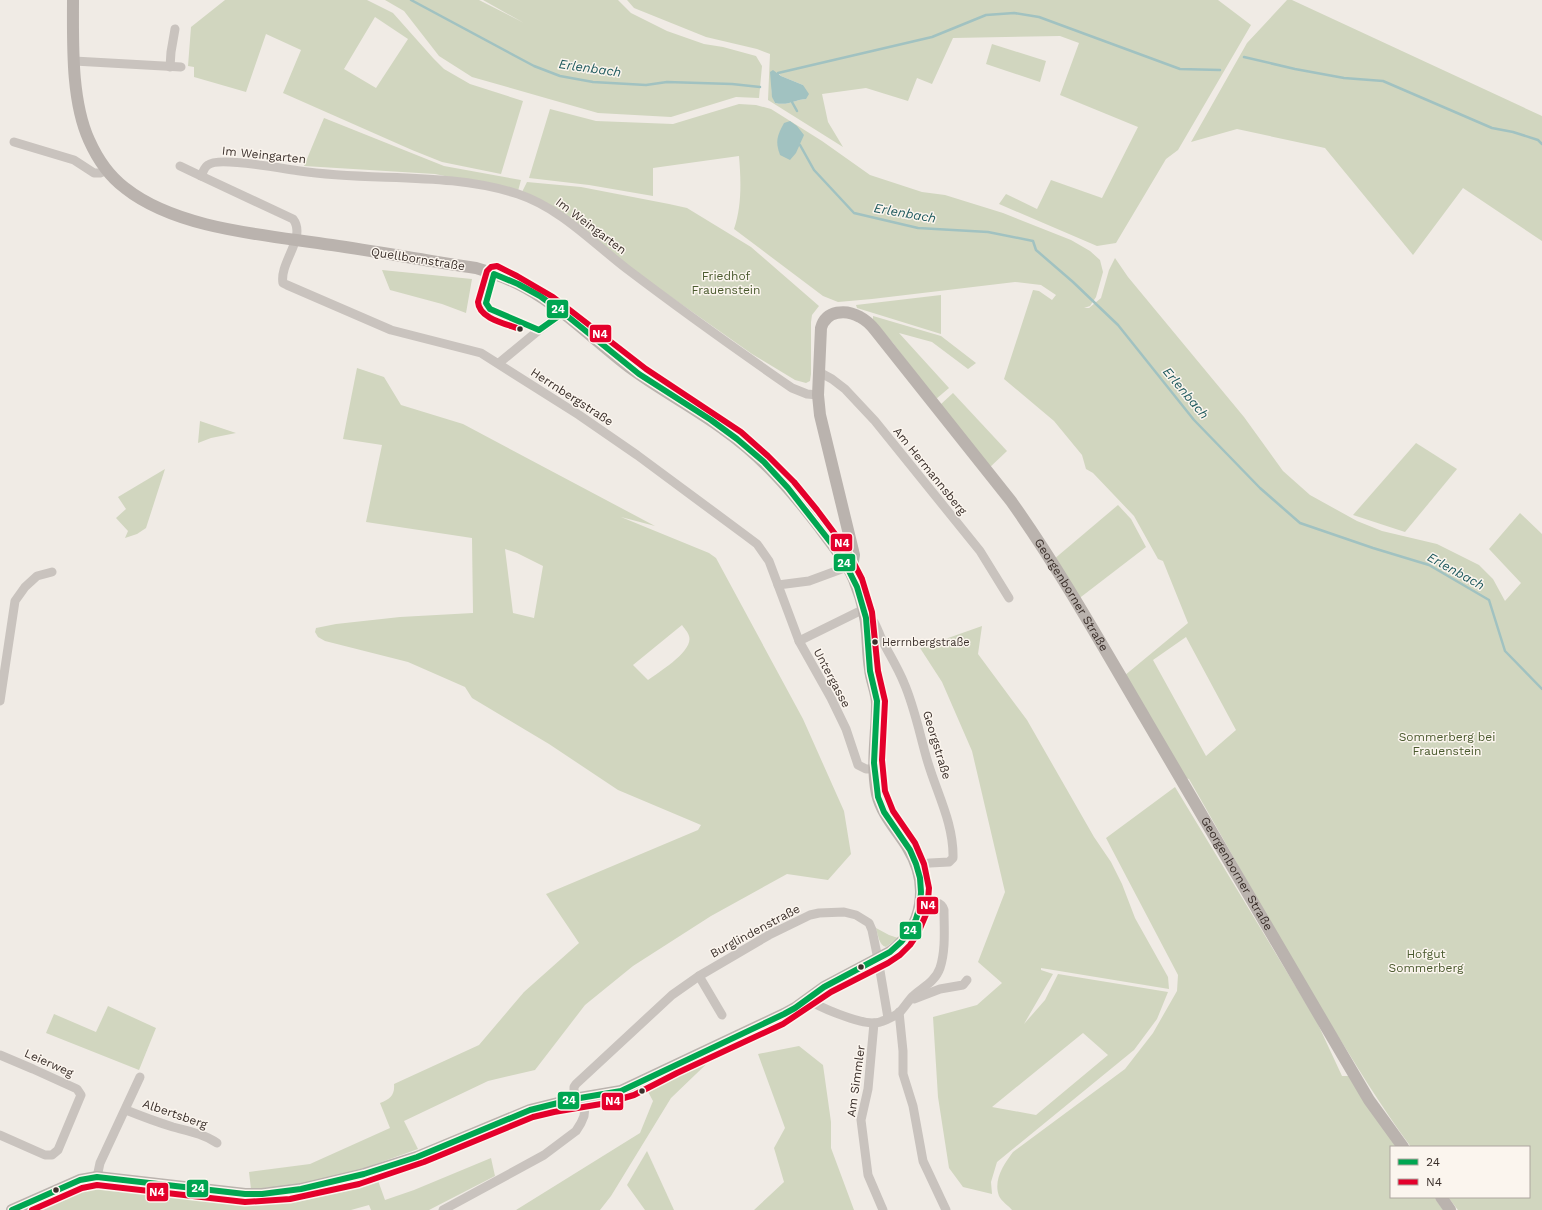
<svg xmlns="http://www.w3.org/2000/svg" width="1542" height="1210" font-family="'Work Sans',sans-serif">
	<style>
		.green { fill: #d1d6bf; fill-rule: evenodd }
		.water { fill: #a1c2c1 }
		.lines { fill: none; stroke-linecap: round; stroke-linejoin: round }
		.stream { stroke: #a1c2c1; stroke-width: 2.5 }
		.minor { stroke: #c9c3be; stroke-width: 9 }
		.secondary { stroke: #bab3ae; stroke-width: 12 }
		.bus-1-casing { stroke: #fbf5ee; stroke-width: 9 }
		.bus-2-casing { stroke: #fbf5ee; stroke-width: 9 }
		.bus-1 { stroke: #00a651; stroke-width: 6 }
		.bus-2 { stroke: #e4002b; stroke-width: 6 }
		.bus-dot { fill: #3b302b; stroke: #fbf5ee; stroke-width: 1.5 }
		.labels { text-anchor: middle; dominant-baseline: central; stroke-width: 3; stroke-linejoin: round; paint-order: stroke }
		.bus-label { font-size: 11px; fill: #3b302b; stroke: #fbf5ee; text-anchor: start }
		.street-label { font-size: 12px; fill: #3b302b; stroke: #fbf5ee }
		.park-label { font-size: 12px; fill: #4a5a2e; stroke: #fbf5ee }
		.water-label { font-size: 13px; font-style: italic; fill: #1f5a5e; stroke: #fbf5ee }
		.line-badge { stroke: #fbf5ee; stroke-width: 1.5 }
		.badge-label { font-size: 11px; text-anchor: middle; font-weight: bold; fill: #fff }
	</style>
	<rect width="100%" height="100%" fill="#f0ebe5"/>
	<g class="green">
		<path d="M225,0h142l26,13 40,45 11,11 26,15 53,17 -22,73 -59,-12 -30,-12 -129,-57 18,-43 -35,-16 -20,58 -52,-15v-10l-6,-1 3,-39zM375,17l33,22 -32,49 -32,-19z"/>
		<polygon points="385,0 479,0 524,23 483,0 618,0 631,13 667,31 704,44 723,47 756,56 762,66 759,98 736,97 671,117 598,113 472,77 439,56 404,11"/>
		<path d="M627,0h591l33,25 -73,125 -12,9 -50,84 -19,3 -98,-42 7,-10 31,15 14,-29 51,18 36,-71 -78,-32 19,-52 -19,-7 -107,2 -21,46 -15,-6 -9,23 -42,-13 -44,6 6,28 15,25 -75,-47 2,-46 -13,-5 -51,-12 -72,-29zM777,72l4,4 22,9 3,14c-13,1 -17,7 -31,4 -6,-12 -3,-20 2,-31z"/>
		<polygon points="1287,0 1292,0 1542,116 1542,241 1463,188 1413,255 1325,148 1237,129 1191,142 1247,43"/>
		<polygon points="992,44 1046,61 1040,82 986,64"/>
		<path d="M739,104l17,1 15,4 51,32 48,34 52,17 23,3 58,18 68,27 19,11 10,9 3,12 -7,25 -6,9 -6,2h5l12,-10 8,-28 6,-12 13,19 116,140 39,54 27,24 47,26 25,10 55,13 42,21 14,14 12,22 16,-18 -32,-34 31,-36 22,21v676h-84l-10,-13h81v-50h-118c-30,-40 -56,-84 -83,-127 -48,-79 -93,-161 -139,-241l-7,-2 -58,-101 64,-53 -25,-62 -5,-2 -24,-43 -41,-43 -7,-4 -4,-14 -28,-34 -50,-42 29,-89 6,1 13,9 4,-5 -15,-10 -26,-3 -143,17 -34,3 -15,-6 -89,-67c8,-23 7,-49 5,-73l-86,12v28l-64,-11 -60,-7 21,-69 46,12 77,3zM1186,637l50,93 -30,26 -53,-96z"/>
		<polygon points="324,118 444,166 521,180 518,191 435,174 304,166"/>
		<polygon points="527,182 581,187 669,204 687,208 751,247 819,306 812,315 811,322 811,374 810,381 806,383 795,380 752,354 522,192"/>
		<polygon points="382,270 472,279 466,313 442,304 390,290"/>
		<polygon points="941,295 941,334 857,308 856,305"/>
		<polygon points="873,316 941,336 976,363 968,369 932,342 899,333 949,388 936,399 893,343 873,320"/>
		<path d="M357,368l27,9 17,28 62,19 192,102 -34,-9 88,36 7,5 87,161 41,92 7,43 -23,26 -41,-6 -76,42 -78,50 -48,39 -50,65 -47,11 -84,40 14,28 -56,20 -63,16 -48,4 -2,-17 61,-8 80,-36 -10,-25c10,-4 15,-8 14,-19l85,-39 45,-53 55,-49 -33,-49 152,-64 3,-5 -83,-35 -69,-46 -77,-46 -7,-11 -57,-25 -83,-21 -7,-4 -3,-5 1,-4 20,-4 64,-7 73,-4 -1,-75 -106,-16 16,-77 -39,-6zM505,549l12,4 26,13 -9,52 -21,-5zM682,625c2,3 6,7 7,11 5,15 -30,36 -41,44l-15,-15z"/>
		<polygon points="953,393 1007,451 988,469 940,405"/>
		<polygon points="200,421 236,433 211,438 198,443"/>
		<polygon points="1416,443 1457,469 1405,532 1353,515"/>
		<polygon points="165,469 146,528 137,534 125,538 128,531 116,518 126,509 118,497"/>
		<polygon points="1118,505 1131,519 1146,547 1077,600 1053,560"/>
		<path d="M982,626l-4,28 49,66 67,117 17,25 11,22 13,34 33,59 1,12 -128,-21v2l12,4 -29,50 21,-24 13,-26 110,18 -11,27 -23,31 -137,112 -6,20 1,12 -29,-7 -14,-19 -11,-71 -5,-80 44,-12 25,-22 -24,-21 27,-70 -33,-141 -30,-69 -22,-34zM1083,1033l25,22 -72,60 -44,-8z"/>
		<path d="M1175,787l141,233 26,56h7l47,71h-5v50h43l9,13h-431c-3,-4 -11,-9 -13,-14 -6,-16 5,-32 14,-44l112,-83 28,-36 24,-42 1,-16 -72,-137z"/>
		<path d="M876,928l13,7 9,3 -12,9c-7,-2 -8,-12 -10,-19z"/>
		<polygon points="108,1006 156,1028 139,1070 46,1033 54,1014 96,1032"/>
		<polygon points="799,1046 823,1065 831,1122 831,1148 854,1210 754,1210 784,1182 774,1148 785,1128 758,1054"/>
		<polygon points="721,1050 671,1098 611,1196 600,1210 516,1210 640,1133 653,1101 645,1086"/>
		<polygon points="647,1151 674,1210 645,1210 627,1185"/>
		<polygon points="491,1158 495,1176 429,1210 371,1210 369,1205 351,1210 33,1210 64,1195 99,1187 152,1192 257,1200 309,1195 376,1175 385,1200 414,1190"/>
	</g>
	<g class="water">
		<path d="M773,70l8,6 22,9 6,9 -3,5c-13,1 -17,7 -31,4l-3,-6 -2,-25z"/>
		<path d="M790,121l7,5 7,9 -8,18 -6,7 -10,-5c-5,-14 -3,-19 4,-32z"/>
	</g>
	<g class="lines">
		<g class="stream">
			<polyline points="411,0 534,66 560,76 593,82 646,85 667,82 732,84 760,87"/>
			<polyline points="1244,57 1295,69 1344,78 1383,81 1492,128 1513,132 1538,140 1542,144"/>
			<polyline points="777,76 778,73 932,37 986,15 1014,13 1039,17 1180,69 1220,70"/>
			<polyline points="792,102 797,111"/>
			<polyline points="800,145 814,170 854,213 918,228 988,232 1033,241 1036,250 1073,282 1118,325 1194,420 1260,488 1300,523 1373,548 1429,565 1489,600 1505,651 1542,689"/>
		</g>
		<g class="minor">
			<polyline points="74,61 181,67"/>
			<polyline points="170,67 171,52 175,29"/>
			<polyline points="14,142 74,160 94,173 100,173 107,170"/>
			<polyline points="180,166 201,176"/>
			<polyline points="499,363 539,330 563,313"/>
			<polyline points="819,372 832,379 845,389 875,421 980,551 1009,598"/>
			<path d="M818,395l-11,-1 -15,-6c-55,-38 -111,-78 -165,-119 -35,-27 -67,-61 -109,-75 -71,-23 -146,-12 -218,-23 -16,-2 -82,-15 -92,-6 -4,2 -5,8 -7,11l92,43c14,18 -14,44 -10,64l4,2 104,45 90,23 98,62 58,40 108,80 12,9 12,17 30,80 32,57 15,31 12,36 8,4h9"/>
			<polyline points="778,585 809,581 847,567"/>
			<path d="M864,613c11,5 13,16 18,27 7,14 16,28 22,43 10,23 15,48 22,73 9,34 28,66 27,102l-4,4 -19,1 -14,2"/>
			<polyline points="799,641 864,609"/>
			<polyline points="0,701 15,601 25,587 37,576 52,572"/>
			<polyline points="699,976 722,1015"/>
			<path d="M808,999c11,9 51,24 65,24 8,0 20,-6 26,-10 5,-5 9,-12 14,-17 10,-9 22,-14 27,-28 6,-18 4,-40 4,-58 -3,-10 -14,-8 -24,-8"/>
			<polyline points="914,999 940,989 963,985 967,980"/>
			<polyline points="899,1012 903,1051 903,1074 913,1106 923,1161 946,1210"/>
			<polyline points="874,1023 868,1089 861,1120 868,1175 883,1210"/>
			<polyline points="0,1055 33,1069 77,1089 81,1095 58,1150 52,1155 45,1155 0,1135"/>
			<polyline points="574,1099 574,1087 576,1084 672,995 699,976 769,935 810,915 819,913 844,912 856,915 869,923 872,930 878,959 888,1018"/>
			<path d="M126,1110c15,6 31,12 47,17 15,4 31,7 44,16"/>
			<polyline points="97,1177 100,1163 140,1077"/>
			<polyline points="443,1210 544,1155 576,1131 581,1123 584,1116 586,1097"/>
		</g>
		<g class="secondary">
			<path id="s1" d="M847,567l6,-6 1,-6 -34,-140 -2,-20 3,-67c5,-18 25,-19 39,-11 6,3 11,8 15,13l136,171c49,69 91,144 134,217 69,116 137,232 204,348l20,34 34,47"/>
			<polyline points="1441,1197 1450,1210"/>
			<path d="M12,1210l68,-30 17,-3 148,17h17l39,-5 63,-15 53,-17 113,-47 44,-11 47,-8 163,-77 11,-6 29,-21 66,-35c34,-25 40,-68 18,-104 -11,-18 -26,-33 -31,-54 -6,-30 0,-60 0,-90 0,-12 -6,-23 -7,-35 -2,-12 -2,-24 -3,-36 -1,-16 -5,-33 -11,-48 -7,-21 -23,-39 -36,-57 -28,-37 -58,-72 -97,-99 -30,-22 -63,-39 -94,-62 -34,-26 -65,-58 -103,-79 -16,-9 -33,-15 -50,-20 -48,-7 -96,-16 -144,-23 -64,-10 -154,-15 -207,-57 -16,-12 -28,-30 -36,-48 -18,-40 -16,-97 -16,-140"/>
		</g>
		<defs>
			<polyline id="bus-1" points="12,1210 80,1180 97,1177 245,1194 262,1194 301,1189 364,1174 417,1157 530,1110 574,1099 621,1091 784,1014 795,1008 824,987 890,952 901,942 910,931 916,919 920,906 921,892 920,878 916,864 910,850 884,812 878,797 874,763 877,701 870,671 866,618 857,587 847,567 835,548 788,488 764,462 737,439 711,420 639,374 566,315 540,296 518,284 494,274 486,303 490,309 539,330 563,313"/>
			<path id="bus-2" d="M32,1210l50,-22 15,-3 148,17 45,-3 69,-15 65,-22 109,-45 21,-5 53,-9 27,-8 43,-22 106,-49 48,-32 57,-29 12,-8 10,-10 8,-12 9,-21 2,-24 -5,-24 -9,-21 -22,-32 -8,-20 -3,-31 3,-59 -7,-30 -6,-59 -10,-33 -15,-29 -30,-40 -23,-28 -26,-26 -27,-24 -95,-63 -93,-72 -36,-21 -20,-10 -6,1 -4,4 -9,31c1,17 29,22 42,27"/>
		</defs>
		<use href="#bus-1" class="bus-1-casing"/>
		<use href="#bus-2" class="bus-2-casing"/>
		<use href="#bus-1" class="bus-1"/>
		<use href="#bus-2" class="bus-2"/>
	</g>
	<g class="bus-dot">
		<circle cx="520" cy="329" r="3.5"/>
		<circle cx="875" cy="642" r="3.5"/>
		<circle cx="861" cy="967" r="3.5"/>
		<circle cx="642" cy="1091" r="3.5"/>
		<circle cx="56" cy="1190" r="3.5"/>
	</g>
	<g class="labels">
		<g class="bus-label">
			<text x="882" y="642">Herrnbergstraße</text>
		</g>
		<g class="street-label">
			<text transform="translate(264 155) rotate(6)">Im Weingarten</text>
			<text transform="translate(591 226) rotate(37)">Im Weingarten</text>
			<text transform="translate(418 259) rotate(9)">Quellbornstraße</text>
			<text transform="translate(572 397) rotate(33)">Herrnbergstraße</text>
			<text transform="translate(930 471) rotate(51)">Am Hermannsberg</text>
			<text stroke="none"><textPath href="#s1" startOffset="643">Georgenborner Straße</textPath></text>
			<text transform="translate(832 678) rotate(62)">Untergasse</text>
			<text transform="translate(937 745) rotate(73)">Georgstraße</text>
			<text stroke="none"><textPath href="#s1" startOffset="967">Georgenborner Straße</textPath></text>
			<text transform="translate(755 931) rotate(-28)">Burglindenstraße</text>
			<text transform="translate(49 1063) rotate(24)">Leierweg</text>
			<text transform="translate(856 1081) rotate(-82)">Am Simmler</text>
			<text transform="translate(175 1114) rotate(19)">Albertsberg</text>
		</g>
		<g class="park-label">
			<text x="726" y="276">Friedhof<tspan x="726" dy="14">Frauenstein</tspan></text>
			<text x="1447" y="737">Sommerberg bei<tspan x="1447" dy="14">Frauenstein</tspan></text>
			<text x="1426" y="954">Hofgut<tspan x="1426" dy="14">Sommerberg</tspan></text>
		</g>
		<g class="water-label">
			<text transform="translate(590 68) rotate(8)">Erlenbach</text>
			<text transform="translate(905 213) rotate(10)">Erlenbach</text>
			<text transform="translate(1186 393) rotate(50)">Erlenbach</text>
			<text transform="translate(1456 571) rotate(29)">Erlenbach</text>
		</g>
	</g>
	<g class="line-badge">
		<rect x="546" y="299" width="23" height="20" rx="4" fill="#00a651"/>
		<rect x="589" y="324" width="23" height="19" rx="4" fill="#e4002b"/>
		<rect x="830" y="533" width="23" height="19" rx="4" fill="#e4002b"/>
		<rect x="833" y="553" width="23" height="19" rx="4" fill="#00a651"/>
		<rect x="916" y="896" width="23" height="19" rx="4" fill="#e4002b"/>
		<rect x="899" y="921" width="23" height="19" rx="4" fill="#00a651"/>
		<rect x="557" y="1091" width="23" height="19" rx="4" fill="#00a651"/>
		<rect x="601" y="1092" width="23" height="19" rx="4" fill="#e4002b"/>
		<rect x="186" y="1179" width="23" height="19" rx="4" fill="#00a651"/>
		<rect x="146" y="1182" width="23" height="20" rx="4" fill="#e4002b"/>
	</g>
	<g class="badge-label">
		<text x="558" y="313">24</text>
		<text x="600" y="338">N4</text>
		<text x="842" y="547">N4</text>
		<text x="844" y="567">24</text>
		<text x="928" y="909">N4</text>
		<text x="910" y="934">24</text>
		<text x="569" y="1104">24</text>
		<text x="613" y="1105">N4</text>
		<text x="198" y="1192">24</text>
		<text x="157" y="1196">N4</text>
	</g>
	<rect x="1390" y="1146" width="140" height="52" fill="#fbf5ee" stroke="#aea6a0"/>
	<rect x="1398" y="1159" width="20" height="6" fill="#00a651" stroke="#aea6a0"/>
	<text x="1426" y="1166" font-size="12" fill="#3b302b">24</text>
	<rect x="1398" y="1179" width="20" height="6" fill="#e4002b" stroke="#aea6a0"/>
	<text x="1426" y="1186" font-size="12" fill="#3b302b">N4</text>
</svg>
